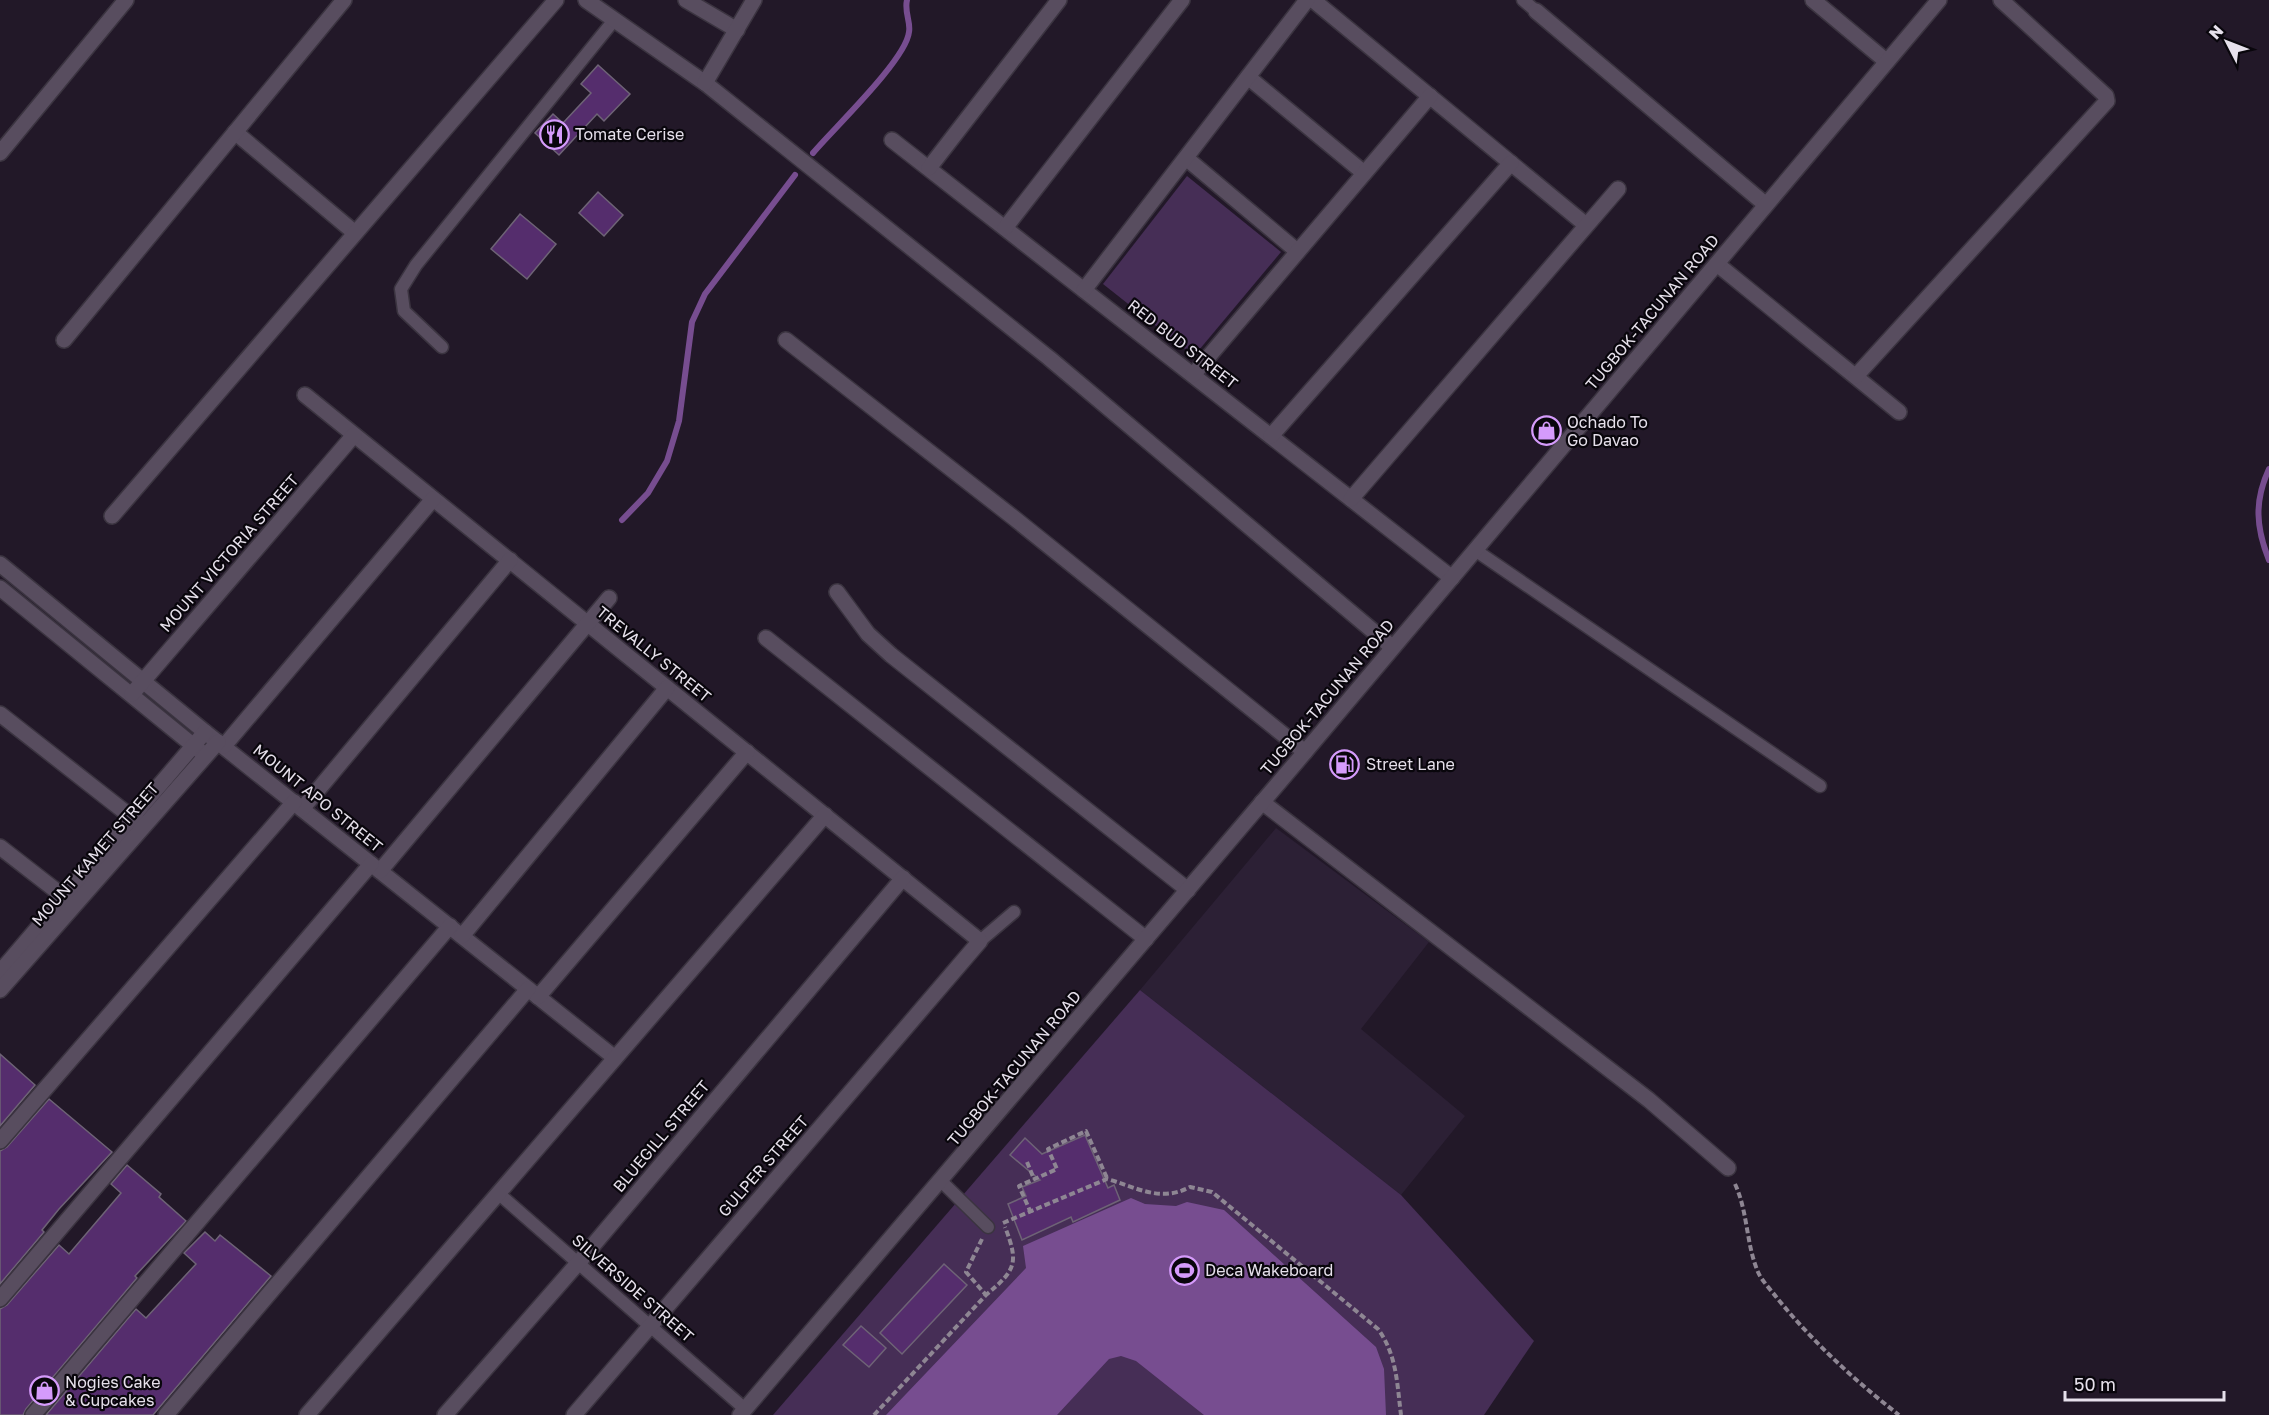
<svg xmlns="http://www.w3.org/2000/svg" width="2269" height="1415" font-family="'Golos Text',sans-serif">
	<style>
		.built { fill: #2c2035 }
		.green { fill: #462e56 }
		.water { fill: #774d90 }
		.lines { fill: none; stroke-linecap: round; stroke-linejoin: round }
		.stream { stroke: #774d90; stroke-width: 6 }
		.building { fill: #552d6d; stroke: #6e6376; stroke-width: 1.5 }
		.service-casing { stroke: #3b3440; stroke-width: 15 }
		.minor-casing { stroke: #3b3440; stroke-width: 18 }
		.tertiary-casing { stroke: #3b3440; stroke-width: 18 }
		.path { stroke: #8e8693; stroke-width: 4; stroke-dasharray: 6 3; stroke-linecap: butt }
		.service { stroke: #584d5f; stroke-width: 12 }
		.minor { stroke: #584d5f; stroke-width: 15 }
		.tertiary { stroke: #584d5f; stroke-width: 15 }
		.labels { text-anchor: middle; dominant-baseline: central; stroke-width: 4.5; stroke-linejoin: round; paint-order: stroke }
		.poi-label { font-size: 16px; fill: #e6e0eb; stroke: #09060c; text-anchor: start }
		.street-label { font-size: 16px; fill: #e6e0eb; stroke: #09060c }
	</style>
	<rect width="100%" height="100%" fill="#221828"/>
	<polygon class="built" points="1276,828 1429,942 1361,1029 1465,1116 1401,1195 1140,990"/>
	<g class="green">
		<polygon points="1187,176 1281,252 1194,356 1103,284"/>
		<polygon points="1140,990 1401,1195 1534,1341 1484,1415 773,1415"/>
	</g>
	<polygon class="water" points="1131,1198 1145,1204 1176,1206 1187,1202 1224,1210 1376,1347 1384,1369 1386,1415 1204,1415 1136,1361 1121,1356 1109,1359 1057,1415 886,1415 1026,1268 1023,1246"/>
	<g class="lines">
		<g class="stream">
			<path d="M813,153c20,-24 93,-93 96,-121 2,-10 -5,-20 -2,-32"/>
			<path d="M2269,469c-15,32 -13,59 0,91"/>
			<polyline points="622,520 648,493 667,461 679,421 692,322 705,294 795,175"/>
		</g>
	</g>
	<g class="building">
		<polygon points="598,65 630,94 604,121 597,114 559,155 535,133 553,114 563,123 591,93 581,84"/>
		<polygon points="598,192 623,215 604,236 579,213"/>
		<polygon points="520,214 556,244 527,279 491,249"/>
		<polygon points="0,1054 35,1085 0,1126"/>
		<polygon points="49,1099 112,1152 59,1209 42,1230 44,1232 0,1284 0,1151 7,1147"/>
		<polygon points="1085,1135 1108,1188 1114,1185 1120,1200 1073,1222 1071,1217 1022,1240 1008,1204 1026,1196 1022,1187 1040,1180 1010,1155 1025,1138 1042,1154"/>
		<polygon points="127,1165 161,1194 159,1197 186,1221 135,1276 137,1278 26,1409 23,1415 0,1415 0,1309 7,1305 59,1245 69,1254 121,1193 111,1184"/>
		<polygon points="205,1232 215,1241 220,1235 271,1276 158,1409 153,1415 46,1415 136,1309 146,1318 196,1264 184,1253"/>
		<polygon points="944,1264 967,1285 902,1354 880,1333"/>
		<polygon points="861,1326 886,1348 869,1367 843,1345"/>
	</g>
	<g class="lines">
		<defs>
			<g id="service">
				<polyline points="1523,0 1536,11"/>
				<polyline points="442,347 404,311 401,289 416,265 615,19"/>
				<polyline points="1475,550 1820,786"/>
				<polyline points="980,941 1014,912"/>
				<polyline points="941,1181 988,1227"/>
				<polyline points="498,1193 745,1409"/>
			</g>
			<g id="minor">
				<polyline points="586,0 705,83 1049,358 1392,647"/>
				<polyline points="686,0 737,30"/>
				<polyline points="1313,0 1586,225"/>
				<polyline points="1813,0 1886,61"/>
				<polyline points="1536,11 1766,205"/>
				<polyline points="1248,77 1364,173"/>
				<polyline points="705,83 754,0"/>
				<polyline points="235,132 355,233"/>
				<polyline points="892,140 1452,578"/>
				<polyline points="0,153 126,0"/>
				<polyline points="1186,158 1297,251"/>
				<polyline points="929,168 1059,0"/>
				<polyline points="1005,228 1182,0"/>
				<polyline points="1717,264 1899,412"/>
				<polyline points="1084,290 1307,0"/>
				<polyline points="64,340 344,0"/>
				<polyline points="786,340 1014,518 1305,752"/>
				<polyline points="1193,375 1430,96"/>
				<polyline points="1856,376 2107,101 2106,96 2001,0"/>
				<polyline points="305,395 980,941 574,1415"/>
				<polyline points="1271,436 1511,163"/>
				<polyline points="1351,499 1618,189"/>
				<polyline points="112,516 556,0"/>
				<polyline points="0,564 205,732 615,1058"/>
				<polyline points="0,588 200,751"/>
				<polyline points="837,592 868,634 891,655 1188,890"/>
				<polyline points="766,638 1146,939"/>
				<polyline points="132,694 354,435"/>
				<polyline points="0,714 139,823"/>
				<polyline points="224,746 433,499"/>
				<polyline points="1262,802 1649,1100 1728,1168"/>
				<polyline points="302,809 510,560"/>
				<polyline points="0,847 72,903"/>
				<polyline points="380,871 609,598"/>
				<polyline points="462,936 667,688"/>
				<polyline points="0,972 205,732"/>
				<polyline points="0,990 218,742"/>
				<polyline points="538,997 747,752"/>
				<polyline points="0,1141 294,802"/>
				<polyline points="0,1299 371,864"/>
				<polyline points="33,1415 450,926"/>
				<polyline points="166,1415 528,989"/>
				<polyline points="307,1415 825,815"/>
				<polyline points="445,1415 579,1262 903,878"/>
			</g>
			<polyline id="tertiary" points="740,1415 1305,752 1939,0"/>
		</defs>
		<use href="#service" class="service-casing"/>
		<use href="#minor" class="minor-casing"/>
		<use href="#tertiary" class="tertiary-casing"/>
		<g class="path">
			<polyline points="1027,1162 1034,1179"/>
			<path d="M1735,1184c13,28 11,60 23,88 4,9 13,18 19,26 36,44 77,82 122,117"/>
			<polyline points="1031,1213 1019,1186 1057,1169 1048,1149 1086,1131 1107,1178"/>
			<path d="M1003,1223l104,-44c29,8 53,24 83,8l22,5 166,137c19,26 19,55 23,86"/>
			<polyline points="982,1239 966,1272 986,1295"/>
			<path d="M874,1415l112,-120c30,-25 33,-32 19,-68"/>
		</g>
		<use href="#service" class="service"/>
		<use href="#minor" class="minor"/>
		<use href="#tertiary" class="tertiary"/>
	</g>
	<defs>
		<symbol id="restaurant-ring" viewBox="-11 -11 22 22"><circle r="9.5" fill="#09060c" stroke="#d59bfb" stroke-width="1.5"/><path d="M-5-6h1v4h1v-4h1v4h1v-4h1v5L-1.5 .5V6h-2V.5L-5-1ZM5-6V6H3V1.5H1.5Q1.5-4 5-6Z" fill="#d59bfb"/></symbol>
		<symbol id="shop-ring" viewBox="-11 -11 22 22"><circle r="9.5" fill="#09060c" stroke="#d59bfb" stroke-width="1.5"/><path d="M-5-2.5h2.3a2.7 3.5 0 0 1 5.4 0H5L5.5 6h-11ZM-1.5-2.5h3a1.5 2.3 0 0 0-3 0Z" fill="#d59bfb"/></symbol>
		<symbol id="fuel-ring" viewBox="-11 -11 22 22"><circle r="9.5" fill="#09060c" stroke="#d59bfb" stroke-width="1.5"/><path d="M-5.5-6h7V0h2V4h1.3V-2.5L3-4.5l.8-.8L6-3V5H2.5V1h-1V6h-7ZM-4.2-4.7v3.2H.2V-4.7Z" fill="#d59bfb"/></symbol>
		<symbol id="stadium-ring" viewBox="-11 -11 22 22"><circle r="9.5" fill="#09060c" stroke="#d59bfb" stroke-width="1.5"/><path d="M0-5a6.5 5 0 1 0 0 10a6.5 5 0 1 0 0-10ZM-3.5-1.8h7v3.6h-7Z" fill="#d59bfb"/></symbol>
	</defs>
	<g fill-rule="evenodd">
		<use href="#restaurant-ring" x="538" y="118" width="33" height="33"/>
		<use href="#shop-ring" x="1530" y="414" width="33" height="33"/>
		<use href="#fuel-ring" x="1328" y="748" width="33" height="33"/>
		<use href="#stadium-ring" x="1168" y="1254" width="33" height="33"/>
		<use href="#shop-ring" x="28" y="1374" width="33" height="33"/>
	</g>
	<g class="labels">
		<g class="poi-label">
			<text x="575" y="134">Tomate Cerise</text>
			<text x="1567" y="422">Ochado To<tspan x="1567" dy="18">Go Davao</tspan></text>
			<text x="1366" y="764">Street Lane</text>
			<text x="1205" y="1270">Deca Wakeboard</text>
			<text x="65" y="1382">Nogies Cake<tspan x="65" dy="18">&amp; Cupcakes</tspan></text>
		</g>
		<g class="street-label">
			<text transform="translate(1652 312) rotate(-50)">TUGBOK-TACUNAN ROAD</text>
			<text transform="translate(1183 344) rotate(38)">RED BUD STREET</text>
			<text transform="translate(229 553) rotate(-49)">MOUNT VICTORIA STREET</text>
			<text transform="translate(654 654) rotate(39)">TREVALLY STREET</text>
			<text transform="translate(1327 697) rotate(-50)">TUGBOK-TACUNAN ROAD</text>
			<text transform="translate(318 798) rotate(39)">MOUNT APO STREET</text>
			<text transform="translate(95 854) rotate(-49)">MOUNT KAMET STREET</text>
			<text transform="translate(1014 1068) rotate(-50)">TUGBOK-TACUNAN ROAD</text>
			<text transform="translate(661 1136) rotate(-50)">BLUEGILL STREET</text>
			<text transform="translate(763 1166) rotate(-49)">GULPER STREET</text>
			<text transform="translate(633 1288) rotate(41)">SILVERSIDE STREET</text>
		</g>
	</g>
	<g transform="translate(2227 42) rotate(312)" stroke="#09060c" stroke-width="4.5" paint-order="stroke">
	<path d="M0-4.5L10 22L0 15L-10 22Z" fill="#e6e0eb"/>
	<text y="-9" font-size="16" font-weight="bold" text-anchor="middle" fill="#e6e0eb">N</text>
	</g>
	<path d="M2065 1391v9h159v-9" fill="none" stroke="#e6e0eb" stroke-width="3"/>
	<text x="2074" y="1391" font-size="18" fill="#e6e0eb" stroke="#09060c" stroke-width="4.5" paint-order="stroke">50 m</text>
</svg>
